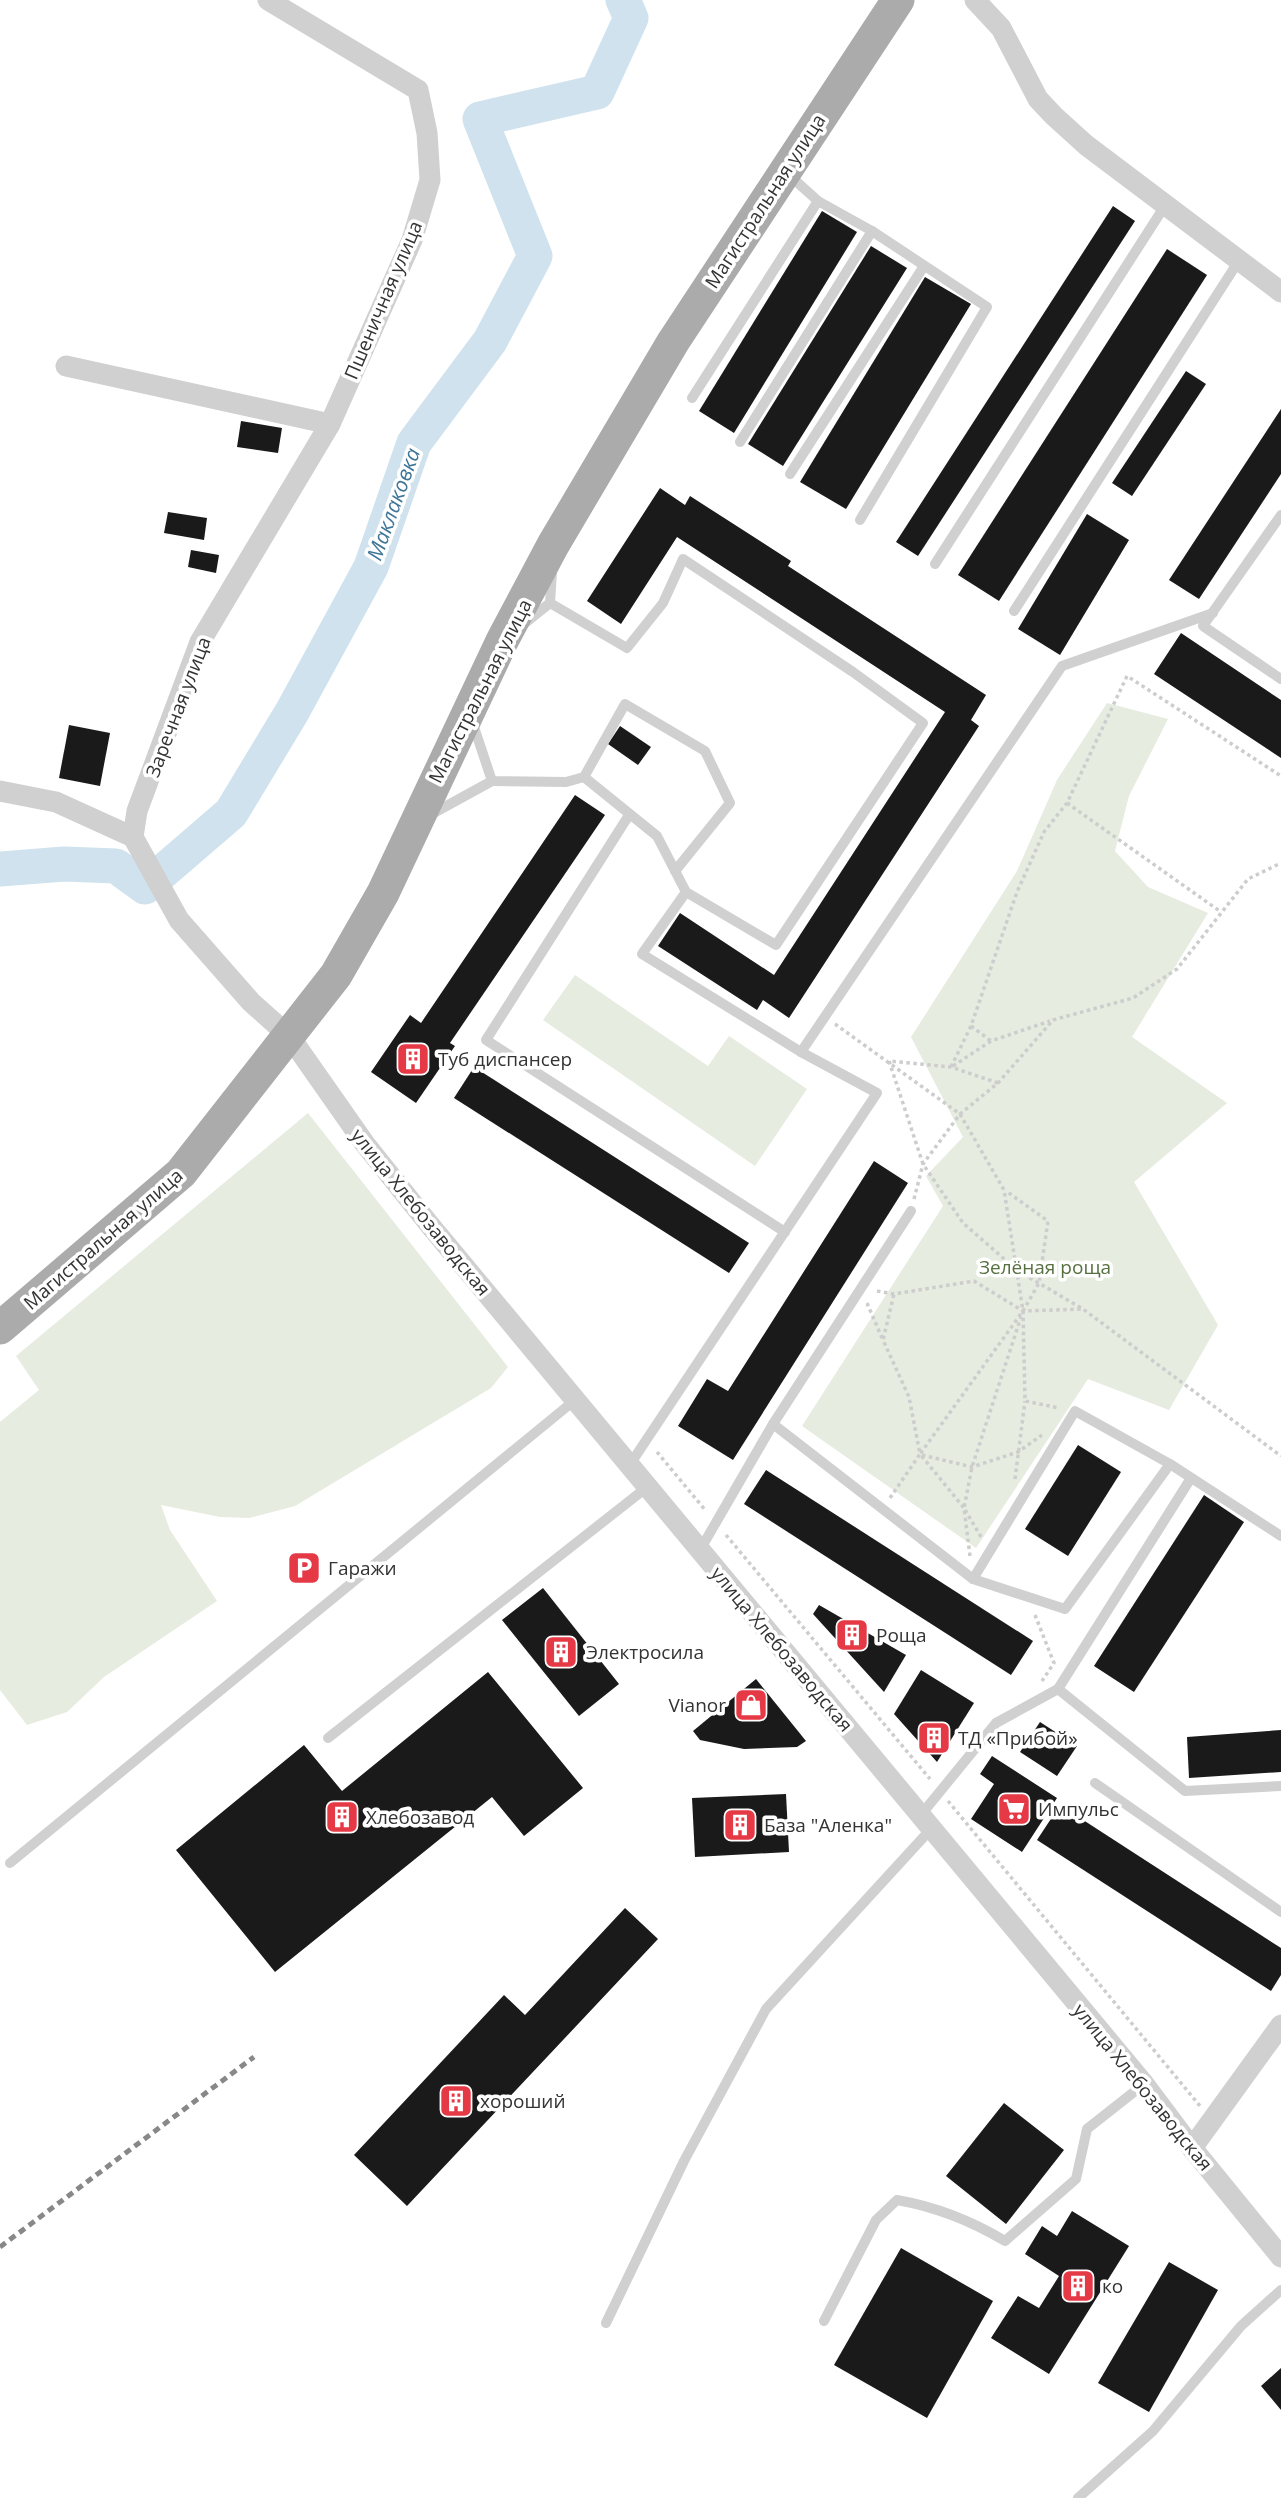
<svg xmlns="http://www.w3.org/2000/svg" width="1281" height="2498" font-family="'Open Sans',sans-serif">
	<style>
		.green { fill: #e6ecdf }
		.lines { fill: none; stroke-linecap: round; stroke-linejoin: round }
		.river { stroke: #cfe2ee; stroke-width: 35 }
		.building { fill: #1a1a1a }
		.path { stroke: #cdcdcd; stroke-width: 3.5; stroke-dasharray: 3.5 3.5; stroke-linecap: butt }
		.service { stroke: #d0d0d0; stroke-width: 10 }
		.minor { stroke: #d0d0d0; stroke-width: 21 }
		.primary { stroke: #ababab; stroke-width: 33 }
		.rail { stroke: #888; stroke-width: 5; stroke-dasharray: 7 5; stroke-linecap: butt }
		.labels { text-anchor: middle; dominant-baseline: central; stroke-width: 7; stroke-linejoin: round; paint-order: stroke }
		.street-label { font-size: 19px; fill: #333; stroke: #fff }
		.poi-label { font-size: 19px; fill: #333; stroke: #fff; text-anchor: start }
		.park-label { font-size: 19px; fill: #56703f; stroke: #fff }
		.water-label { font-size: 21px; font-style: italic; fill: #3f7597; stroke: #fff }
	</style>
	<rect width="100%" height="100%" fill="#fff"/>
	<g class="green">
		<polygon points="1107,703 1168,719 1129,796 1115,851 1148,887 1208,913 1132,1037 1227,1103 1134,1182 1218,1325 1169,1410 1088,1379 976,1548 802,1426 943,1206 926,1176 963,1137 911,1037 1017,871 1057,780"/>
		<polygon points="575,975 708,1066 729,1036 807,1089 755,1166 543,1020"/>
		<polygon points="308,1113 508,1367 491,1388 295,1506 249,1518 220,1517 161,1505 170,1530 217,1601 104,1677 67,1712 27,1725 0,1690 0,1422 39,1390 16,1356"/>
	</g>
	<g class="lines">
		<polyline class="river" points="0,869 64,864 116,866 145,887 231,813 292,712 371,567 414,443 490,341 535,256 480,119 597,92 631,18 623,0"/>
	</g>
	<g class="building">
		<polygon points="1113,206 1135,221 918,556 896,542"/>
		<polygon points="822,211 857,232 734,433 699,411"/>
		<polygon points="871,246 907,268 783,466 748,444"/>
		<polygon points="1167,249 1207,275 999,601 958,575"/>
		<polygon points="925,277 971,304 846,509 800,482"/>
		<polygon points="1186,371 1206,384 1132,496 1112,483"/>
		<polygon points="1281,409 1281,474 1199,599 1169,580"/>
		<polygon points="241,421 282,428 278,453 237,447"/>
		<polygon points="660,488 685,505 690,496 791,561 788,566 986,695 971,720 979,726 789,1018 763,1000 757,1010 658,946 680,913 774,975 945,712 677,537 621,624 587,601"/>
		<polygon points="168,512 207,518 204,540 164,533"/>
		<polygon points="1087,514 1129,540 1060,655 1018,629"/>
		<polygon points="191,550 219,555 216,573 188,567"/>
		<polygon points="1181,633 1281,700 1281,758 1154,674"/>
		<polygon points="69,725 110,733 100,786 59,778"/>
		<polygon points="620,726 651,747 638,765 608,744"/>
		<polygon points="575,795 605,815 450,1043 455,1046 416,1103 371,1072 410,1015 421,1023"/>
		<polygon points="474,1067 749,1243 729,1273 454,1098"/>
		<polygon points="874,1161 908,1183 733,1460 678,1426 707,1379 728,1391"/>
		<polygon points="1078,1445 1121,1472 1068,1556 1025,1529"/>
		<polygon points="766,1470 1033,1641 1011,1675 744,1504"/>
		<polygon points="1204,1495 1244,1522 1134,1692 1094,1666"/>
		<polygon points="543,1588 619,1684 579,1716 502,1620"/>
		<polygon points="819,1605 906,1655 884,1692 813,1614"/>
		<polygon points="921,1670 974,1703 937,1762 894,1714"/>
		<polygon points="488,1672 583,1788 524,1836 492,1797 275,1972 176,1850 304,1745 342,1791"/>
		<polygon points="756,1679 806,1741 797,1747 744,1749 700,1740 693,1731"/>
		<polygon points="1040,1722 1077,1746 1057,1776 1020,1752"/>
		<polygon points="1281,1730 1281,1772 1189,1778 1187,1737"/>
		<polygon points="992,1756 1057,1798 1022,1852 971,1819 994,1784 980,1774"/>
		<polygon points="786,1794 789,1852 695,1857 692,1798"/>
		<polygon points="1060,1805 1281,1948 1281,1975 1271,1991 1037,1840"/>
		<polygon points="625,1908 658,1939 407,2206 354,2155 504,1995 525,2015"/>
		<polygon points="1004,2103 1064,2150 1006,2224 946,2176"/>
		<polygon points="1072,2211 1129,2246 1049,2374 991,2338 1018,2296 1039,2308 1059,2276 1025,2254 1042,2226 1057,2236"/>
		<polygon points="901,2248 993,2301 927,2418 834,2365"/>
		<polygon points="1169,2262 1218,2290 1149,2412 1098,2383"/>
		<polygon points="1281,2368 1281,2410 1261,2386"/>
	</g>
	<g class="lines">
		<g class="path">
			<polyline points="1067,803 1221,912"/>
			<polyline points="835,1024 960,1114 1004,1190 1023,1311 1025,1401 1059,1408"/>
			<polyline points="971,1026 991,1041"/>
			<polyline points="953,1066 991,1041 1050,1021"/>
			<polyline points="951,1067 971,1026 1017,892 1044,832 1067,803 1127,676 1281,776"/>
			<polyline points="998,1083 951,1067 889,1061 923,1164 963,1223 1018,1271 1083,1309 1281,1456"/>
			<polyline points="914,1199 923,1164 960,1114 998,1083 1053,1020 1133,998 1177,969 1248,879 1281,863"/>
			<polyline points="877,1291 894,1294 974,1281 1023,1311 1083,1309"/>
			<polyline points="867,1303 882,1338"/>
			<polyline points="657,1452 706,1511"/>
			<polyline points="922,1455 972,1467 1018,1452 1042,1435"/>
			<polyline points="1015,1479 1025,1401"/>
			<polyline points="890,1498 920,1454 909,1397 883,1340 894,1294"/>
			<polyline points="726,1535 930,1779"/>
			<polyline points="981,1537 964,1508 972,1467 1021,1317"/>
			<polyline points="970,1556 964,1508 920,1454 1023,1311 1039,1283 1048,1221 1006,1191"/>
			<polyline points="1035,1615 1054,1663 1042,1681"/>
			<polyline points="948,1801 1200,2106"/>
		</g>
		<g class="service">
			<polyline points="788,174 818,201 872,231 987,307 860,520"/>
			<polyline points="692,398 818,201"/>
			<polyline points="740,442 872,231"/>
			<polyline points="790,474 924,266"/>
			<polyline points="1281,515 1203,626 1281,679"/>
			<polyline points="935,564 1166,204"/>
			<polyline points="552,572 550,603 627,648 663,603 683,559 853,672 923,723 776,945 686,892 657,836 584,777"/>
			<polyline points="1014,611 1238,262"/>
			<polyline points="525,623 550,603"/>
			<polyline points="472,721 492,781 566,782 584,777 625,704 705,751 730,803 675,871"/>
			<polyline points="430,815 492,781"/>
			<polyline points="629,815 486,1040 785,1232"/>
			<polyline points="801,1052 1062,666 1213,613"/>
			<polyline points="773,1424 973,1579 1065,1609 1170,1464 1281,1536"/>
			<polyline points="629,1466 877,1093 801,1052 642,954 686,892"/>
			<polyline points="700,1550 773,1424 911,1211"/>
			<polyline points="973,1579 1075,1411 1170,1464"/>
			<polyline points="1058,1689 1185,1791 1281,1786"/>
			<polyline points="328,1738 646,1488"/>
			<polyline points="1095,1783 1281,1912"/>
			<polyline points="920,1816 996,1723 1058,1689 1191,1478"/>
			<polyline points="10,1863 575,1400"/>
			<path d="M824,2321l52,-101 21,-20c40,7 73,20 108,41l71,-62 11,-50 57,-45"/>
			<polyline points="606,2323 684,2161 766,2009 931,1829"/>
			<polyline points="1078,2498 1153,2431 1241,2326 1281,2290"/>
		</g>
		<g class="minor">
			<polyline points="975,0 1001,28 1038,99 1054,116 1086,145 1281,292"/>
			<polyline points="66,366 330,424"/>
			<polyline points="0,791 56,802 133,837"/>
			<polyline points="133,837 179,920 251,1002 290,1037 365,1144 429,1224 1144,2084 1192,2148 1281,2257"/>
			<polyline points="133,837 137,811 200,642 330,424 412,240 430,180 427,133 418,90 268,0"/>
			<polyline points="1192,2148 1281,2025"/>
		</g>
		<polyline class="primary" points="0,1328 181,1173 336,975 383,893 502,641 553,545 673,342 898,0"/>
		<polyline class="rail" points="0,2247 254,2057"/>
	</g>
	<defs>
		<symbol id="building-square" viewBox="-11 -11 22 22"><rect x="-9" y="-9" width="18" height="18" rx="4" fill="#e63946" stroke="#fff"/><path d="M-4-6H4V6H1V3H-1V6H-4ZM-2.5-4.3h1.7v1.8h-1.7ZM.8-4.3h1.7v1.8H.8ZM-2.5-1h1.7V.8h-1.7ZM.8-1h1.7V.8H.8Z" fill="#fff"/></symbol>
		<symbol id="parking-square" viewBox="-11 -11 22 22"><rect x="-9" y="-9" width="18" height="18" rx="4" fill="#e63946" stroke="#fff"/><path d="M-3.5-5.5H1a3.5 3.5 0 0 1 0 7H-1V5.5H-3.5ZM-1-3.4V-.6H.8a1.4 1.4 0 0 0 0-2.8Z" fill="#fff"/></symbol>
		<symbol id="shop-square" viewBox="-11 -11 22 22"><rect x="-9" y="-9" width="18" height="18" rx="4" fill="#e63946" stroke="#fff"/><path d="M-5-2.5h2.3a2.7 3.5 0 0 1 5.4 0H5L5.5 6h-11ZM-1.5-2.5h3a1.5 2.3 0 0 0-3 0Z" fill="#fff"/></symbol>
		<symbol id="supermarket-square" viewBox="-11 -11 22 22"><rect x="-9" y="-9" width="18" height="18" rx="4" fill="#e63946" stroke="#fff"/><path d="M-6-5.5h2.5l.6 2H6L4.5 2H-2.5L-4.4-4H-6ZM-1.5 3.2a1.3 1.3 0 1 0 .1 0ZM3 3.2a1.3 1.3 0 1 0 .1 0Z" fill="#fff"/></symbol>
	</defs>
	<g fill-rule="evenodd">
		<use href="#building-square" x="394" y="1040" width="38" height="38"/>
		<use href="#parking-square" x="285" y="1549" width="38" height="38"/>
		<use href="#building-square" x="833" y="1616" width="38" height="38"/>
		<use href="#building-square" x="542" y="1633" width="38" height="38"/>
		<use href="#shop-square" x="732" y="1686" width="38" height="38"/>
		<use href="#building-square" x="915" y="1719" width="38" height="38"/>
		<use href="#supermarket-square" x="995" y="1790" width="38" height="38"/>
		<use href="#building-square" x="323" y="1798" width="38" height="38"/>
		<use href="#building-square" x="721" y="1806" width="38" height="38"/>
		<use href="#building-square" x="437" y="2082" width="38" height="38"/>
		<use href="#building-square" x="1059" y="2267" width="38" height="38"/>
	</g>
	<g class="labels">
		<g class="street-label">
			<text transform="translate(765 201) rotate(-57)">Магистральная улица</text>
			<text transform="translate(383 300) rotate(-67)">Пшеничная улица</text>
			<text transform="translate(480 691) rotate(-63)">Магистральная улица</text>
			<text transform="translate(178 707) rotate(-69)">Заречная улица</text>
			<text transform="translate(421 1212) rotate(51)">улица Хлебозаводская</text>
			<text transform="translate(103 1239) rotate(-41)">Магистральная улица</text>
			<text transform="translate(782 1649) rotate(50)">улица Хлебозаводская</text>
			<text transform="translate(1143 2087) rotate(51)">улица Хлебозаводская</text>
		</g>
		<g class="poi-label">
			<text x="438" y="1059">Туб диспансер</text>
			<text x="328" y="1568">Гаражи</text>
			<text x="876" y="1635">Роща</text>
			<text x="586" y="1652">Электросила</text>
			<text x="726" y="1705" text-anchor="end">Vianor</text>
			<text x="958" y="1738">ТД «Прибой»</text>
			<text x="1038" y="1809">Импульс</text>
			<text x="366" y="1817">Хлебозавод</text>
			<text x="764" y="1825">База "Аленка"</text>
			<text x="480" y="2101">хороший</text>
			<text x="1102" y="2286">ко</text>
		</g>
		<g class="park-label">
			<text x="1045" y="1267">Зелёная роща</text>
		</g>
		<g class="water-label">
			<text transform="translate(393 504) rotate(-70)">Маклаковка</text>
		</g>
	</g>
</svg>
